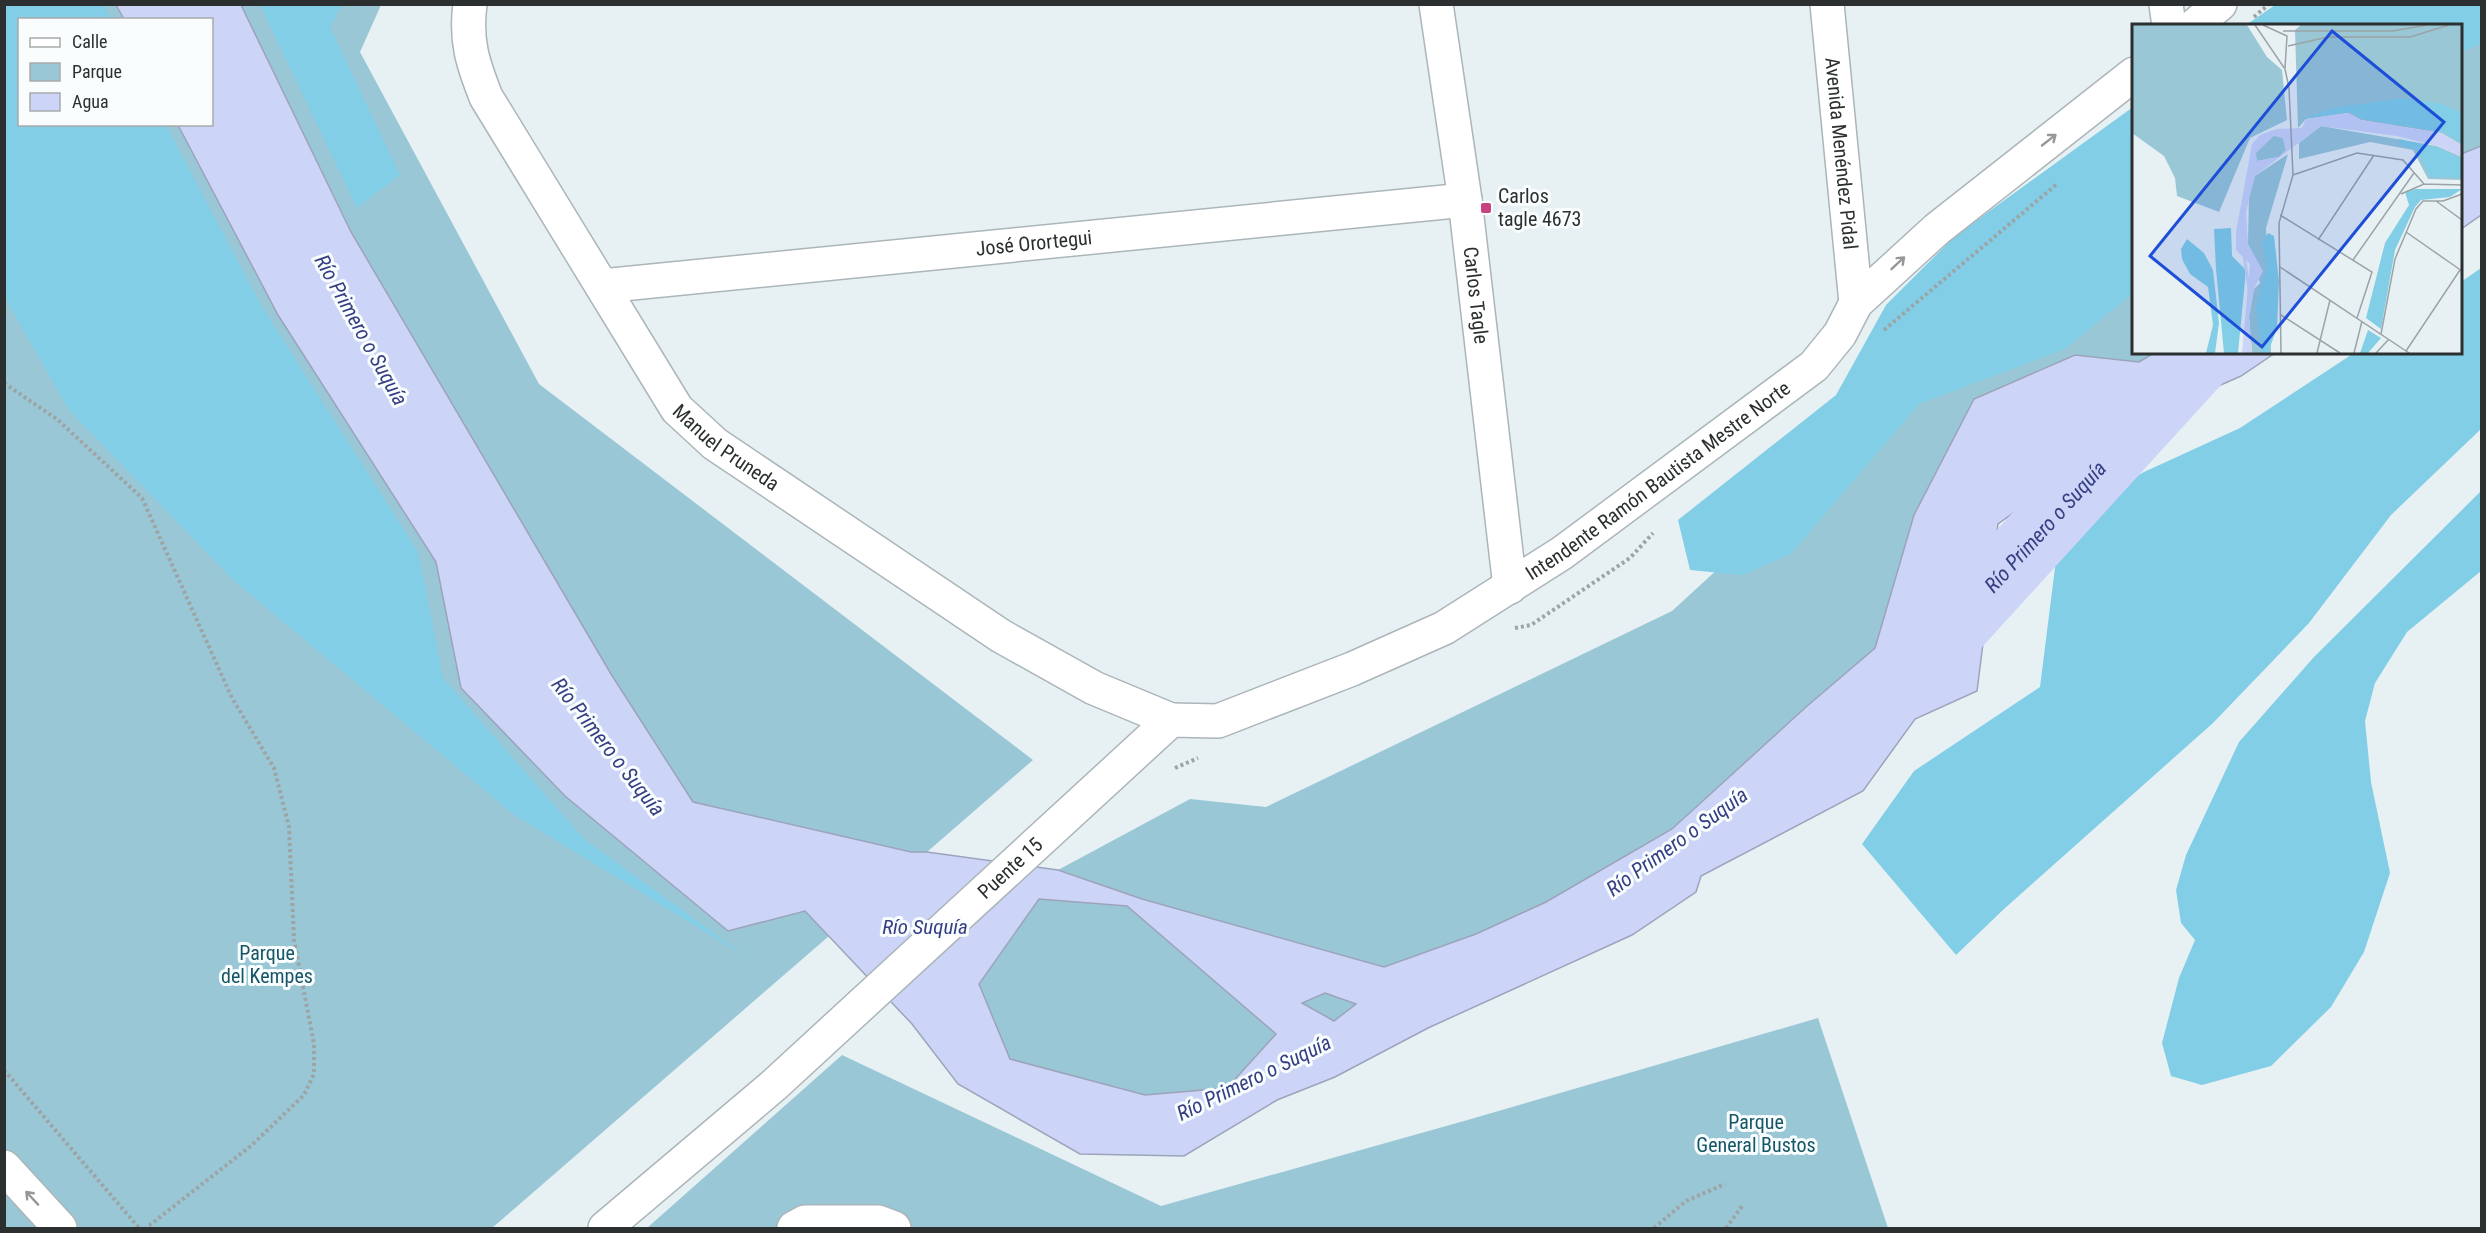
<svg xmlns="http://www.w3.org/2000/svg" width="2486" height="1233" font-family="'Roboto Condensed',sans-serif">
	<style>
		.green { fill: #9ac7d6 }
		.forest { fill: #82cee6 }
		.water { fill: #ccd5f7; stroke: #9ca3bb; stroke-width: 1.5; fill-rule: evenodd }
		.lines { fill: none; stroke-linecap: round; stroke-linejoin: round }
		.river { stroke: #ccd5f7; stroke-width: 68 }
		.minor-casing { stroke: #acb5b9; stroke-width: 36 }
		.major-casing { stroke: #acb5b9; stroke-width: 36 }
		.path { stroke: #9ca4a6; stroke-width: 4; stroke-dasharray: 3 3; stroke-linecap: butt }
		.minor { stroke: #fff; stroke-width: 33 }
		.major { stroke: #fff; stroke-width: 33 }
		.oneway { stroke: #959798 }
		.poi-dot { fill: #c84181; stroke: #f9fdfe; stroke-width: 2 }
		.labels { text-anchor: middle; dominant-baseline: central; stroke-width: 6; stroke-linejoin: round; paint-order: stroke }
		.street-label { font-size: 20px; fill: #2b2f30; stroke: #f9fdfe }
		.poi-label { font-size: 20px; fill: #2b2f30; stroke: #f9fdfe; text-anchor: start }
		.park-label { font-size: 20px; fill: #155566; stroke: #f9fdfe }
		.water-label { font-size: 21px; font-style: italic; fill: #353f82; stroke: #f9fdfe }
		.inset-river { fill: none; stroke: #ccd5f7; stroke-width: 3 }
		.inset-road { fill: none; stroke: #9ca3a6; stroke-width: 1.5 }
		.view { fill: #1d4ed8; fill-opacity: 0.15; stroke: #1d4ed8; stroke-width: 3 }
		.inset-edge { fill: none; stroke: #2b2f30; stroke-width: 3 }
	</style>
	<rect width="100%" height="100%" fill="#e7f1f4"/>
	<g class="green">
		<polygon points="5,5 116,5 124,19 20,20 20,124 178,125 278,315 436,562 461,688 805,911 829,936 492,1228 5,1228"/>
		<polygon points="241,5 381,5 360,52 539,384 1033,760 927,852 911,852 693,802 611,674 351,232"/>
		<polygon points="2481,5 2481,146 2461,154 2460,26 2338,26"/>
		<polygon points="2133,198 2134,352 2154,353 2139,362 2075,355 1914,515 1875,648 1806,707 1672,829 1546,902 1476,934 1384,967 1142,899 1058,870 1190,799 1266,807 1672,611 1988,321"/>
		<polygon points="1039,899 1127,906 1276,1034 1227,1088 1145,1095 1010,1059 979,984"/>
		<polygon points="1325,993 1357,1004 1334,1021 1301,1002"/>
		<polygon points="1818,1018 1888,1228 647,1228 842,1055 1161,1206 1464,1121"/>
	</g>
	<g class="forest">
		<polygon points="4,5 104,5 111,19 20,20 20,124 166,125 261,305 418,552 443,678 584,839 748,958 513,814 233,580 69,410 5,298"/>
		<polygon points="260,5 342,5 330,27 400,175 357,208"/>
		<polygon points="2275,5 2481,5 2481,44 2461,52 2460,26 2246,25"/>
		<polygon points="2133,107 2133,293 2065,349 1919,404 1791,554 1742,575 1690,570 1678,520 1836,395 1886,305 1955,236"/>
		<polygon points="2481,268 2481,429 2391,515 2309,623 2213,723 2004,909 1956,955 1862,844 1914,771 2040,687 2061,520 2144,472 2240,428 2354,353 2460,352 2461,282"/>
		<polygon points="2481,491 2481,571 2407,632 2375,683 2365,721 2371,782 2390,873 2364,952 2331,1007 2271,1066 2202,1085 2171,1076 2162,1043 2179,978 2195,940 2181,923 2176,890 2186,855 2239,742 2314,657"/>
	</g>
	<g class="water">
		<path d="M116,5h125l110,227 260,442 82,128 218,50h16l131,18 84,29 242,68 92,-33 70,-32 126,-73 134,-122 69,-59 39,-133 60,-116 101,-44 64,7 15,-9h121l-34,23 -97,43 -146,105 -21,167 -62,28 -52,72 -162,85 -5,16 -64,43 -204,93 -93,49 -58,23 -93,56 -104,-2 -122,-70 -46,-60 -107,-113 -77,20 -163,-135 -104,-108 -25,-126 -158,-247 -100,-190 34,-1v-104l-88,-1zM1039,899l88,7 149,128 -49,54 -82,7 -135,-36 -31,-75zM1325,993l31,11 -22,17 -32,-18z"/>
		<polygon points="2481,146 2481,215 2461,229 2461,154"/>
	</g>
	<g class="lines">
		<path class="river" id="s1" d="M1927,657l278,-305"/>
		<defs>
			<g id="minor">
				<path id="s2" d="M470,4c-5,37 3,60 16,93l191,312 38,35 286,192 93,52 77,32"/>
				<path id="s3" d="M1436,4l29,196 45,387"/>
				<polyline points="2166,4 2169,26"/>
				<path id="s4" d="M602,286l863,-86"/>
				<polyline points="4,1167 60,1228"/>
				<polyline points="794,1228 805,1222 878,1222 894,1228"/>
			</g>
			<g id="major">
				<path id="s5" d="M1827,4l29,299"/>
				<polyline points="2194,26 2220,4"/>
				<path id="s6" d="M605,1228l168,-142 398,-366 47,1 134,-52 92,-41 118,-75 252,-187 26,-32 16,-31 81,-74 197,-155"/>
			</g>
		</defs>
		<use href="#minor" class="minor-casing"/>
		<use href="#major" class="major-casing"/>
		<g class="path">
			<polyline points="2254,17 2269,4"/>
			<polyline points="1884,330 2057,184"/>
			<polyline points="4,383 58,420 142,498 232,698 274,768 289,827 294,940 314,1044 314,1074 304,1095 252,1145 146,1228"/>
			<polyline points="1515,628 1531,625 1630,558 1653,533"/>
			<polyline points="1175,768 1198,758"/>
			<polyline points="4,1070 139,1228"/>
			<polyline points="1654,1228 1686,1201 1725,1184"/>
			<polyline points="1726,1228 1743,1205"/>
		</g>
		<use href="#minor" class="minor"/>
		<use href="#major" class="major"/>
	</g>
	<defs><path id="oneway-shaft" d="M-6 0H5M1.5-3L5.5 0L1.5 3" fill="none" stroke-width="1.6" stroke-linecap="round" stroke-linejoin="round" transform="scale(1.5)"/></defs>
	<g class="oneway">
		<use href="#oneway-shaft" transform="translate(2049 140) rotate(-38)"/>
		<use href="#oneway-shaft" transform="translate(1898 263) rotate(-43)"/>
		<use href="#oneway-shaft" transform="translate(32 1198) rotate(-133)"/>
	</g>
	<rect class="poi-dot" x="1480" y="202" width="12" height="12" rx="3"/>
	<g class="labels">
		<g class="street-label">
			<text stroke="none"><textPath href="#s5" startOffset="150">Avenida Menéndez Pidal</textPath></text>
			<text stroke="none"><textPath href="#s4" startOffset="434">José Orortegui</textPath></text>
			<text stroke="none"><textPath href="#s3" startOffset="294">Carlos Tagle</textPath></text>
			<text stroke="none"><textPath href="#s2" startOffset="524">Manuel Pruneda</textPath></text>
			<text stroke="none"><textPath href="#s6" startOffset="1312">Intendente Ramón Bautista Mestre Norte</textPath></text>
			<text stroke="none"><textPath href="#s6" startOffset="542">Puente 15</textPath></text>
		</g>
		<g class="poi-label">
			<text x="1498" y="196">Carlos<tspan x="1498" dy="23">tagle 4673</tspan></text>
		</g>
		<g class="park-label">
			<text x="267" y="953">Parque<tspan x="267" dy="23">del Kempes</tspan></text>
			<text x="1756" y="1122">Parque<tspan x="1756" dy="23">General Bustos</tspan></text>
		</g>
		<g class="water-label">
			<text transform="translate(361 330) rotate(61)">Río Primero o Suquía</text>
			<text stroke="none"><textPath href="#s1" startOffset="176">Río Primero o Suquía</textPath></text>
			<text transform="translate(608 747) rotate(52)">Río Primero o Suquía</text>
			<text transform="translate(1677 842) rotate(-36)">Río Primero o Suquía</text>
			<text x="925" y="927">Río Suquía</text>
			<text transform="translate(1254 1078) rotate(-26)">Río Primero o Suquía</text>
		</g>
	</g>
	<g transform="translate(2132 24)">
		<rect width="330" height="330" fill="#e7f1f4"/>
		<path d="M0,1h115l20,32 15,13 5,50 -37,18 -31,74 -42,-16 -2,-18 -11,-22 -32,-23zM169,1h161v120l-21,-12 -80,-13 -13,-7 -42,6 -8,9 -3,-98zM189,102l116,20 25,11v23l-34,-1 -15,-29 -43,-8 -71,17v-16zM142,111l9,3 3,12 -7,7 -22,4 -2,-8zM156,130l-22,74 5,125h-19l-3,-36 5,-28 6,-6 -12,-39 1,-49 6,-19z" fill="#9ac7d6"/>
		<path d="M270,74l40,6 20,9v31l-19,-12 -80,-13 -13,-7 -48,7 31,-11zM267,115l40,9 23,11v19l-32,-1 -13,-27 -18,-5zM283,165h47l-12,8 -29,3 -6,7 -20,43 -14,79 -15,-11 19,-75 24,-38 -4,-13zM99,204l1,28 14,14 -8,83h-14l-8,-84 -2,-40zM136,209l6,3 5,45 -2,47 -9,25h-7l-5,-47 11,-40 -5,-23zM55,215l17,14 9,17 6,53 -4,30h-9l7,-28 -5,-38 -18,-13 -8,-15 -1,-10zM236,306l13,8 -13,15h-8z" fill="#82cee6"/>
		<path d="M216,89l13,7 80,13 21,12v12l-25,-11 -40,-10 -76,-10 -66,50 -9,36 2,32 15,27 -9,18 -5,28 3,36h-10l8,-89 -14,-14v-18l16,-88 8,-9 16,-6 26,-1 4,-9zM142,112l9,2 3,12 -7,7 -22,4 -1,-8z" fill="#ccd5f7" fill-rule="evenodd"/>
		<path class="inset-river" d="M111,225l7,46"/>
		<path class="inset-road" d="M123,1l30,44 4,19 4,87 -14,48 2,130M131,1l24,11 -2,32M151,7h110l34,-6M156,22l40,-9h82l39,-12M161,151l64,-22 46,7 21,24M269,170l23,-10 38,1M304,177l26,19M148,191l92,57 -15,46M274,208l56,39M186,216l56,-85M221,236l61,-87M148,243l129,86M149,291l59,38M249,310l14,-75 21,-50 7,-8h20l19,-7M274,327l54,-81M185,329l13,-53M222,329l8,-32M244,329l13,-14"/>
		<path class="view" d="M200,7l112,91 -182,225 -112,-91z"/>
		<rect width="330" height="330" class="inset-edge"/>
	</g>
	<rect width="2486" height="1233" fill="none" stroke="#2b2f30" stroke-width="12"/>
	<rect x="18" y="18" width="195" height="108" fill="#f9fdfe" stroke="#a7abac" stroke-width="1.5"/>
	<rect x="30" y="38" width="30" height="9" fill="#ffffff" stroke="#a7abac" stroke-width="1.5"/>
	<text x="72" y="48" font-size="18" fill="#2b2f30">Calle</text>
	<rect x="30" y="63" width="30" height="18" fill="#9ac7d6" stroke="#a7abac" stroke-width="1.5"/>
	<text x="72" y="78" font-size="18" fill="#2b2f30">Parque</text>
	<rect x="30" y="93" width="30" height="18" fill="#ccd5f7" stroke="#a7abac" stroke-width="1.5"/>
	<text x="72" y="108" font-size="18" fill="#2b2f30">Agua</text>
</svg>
